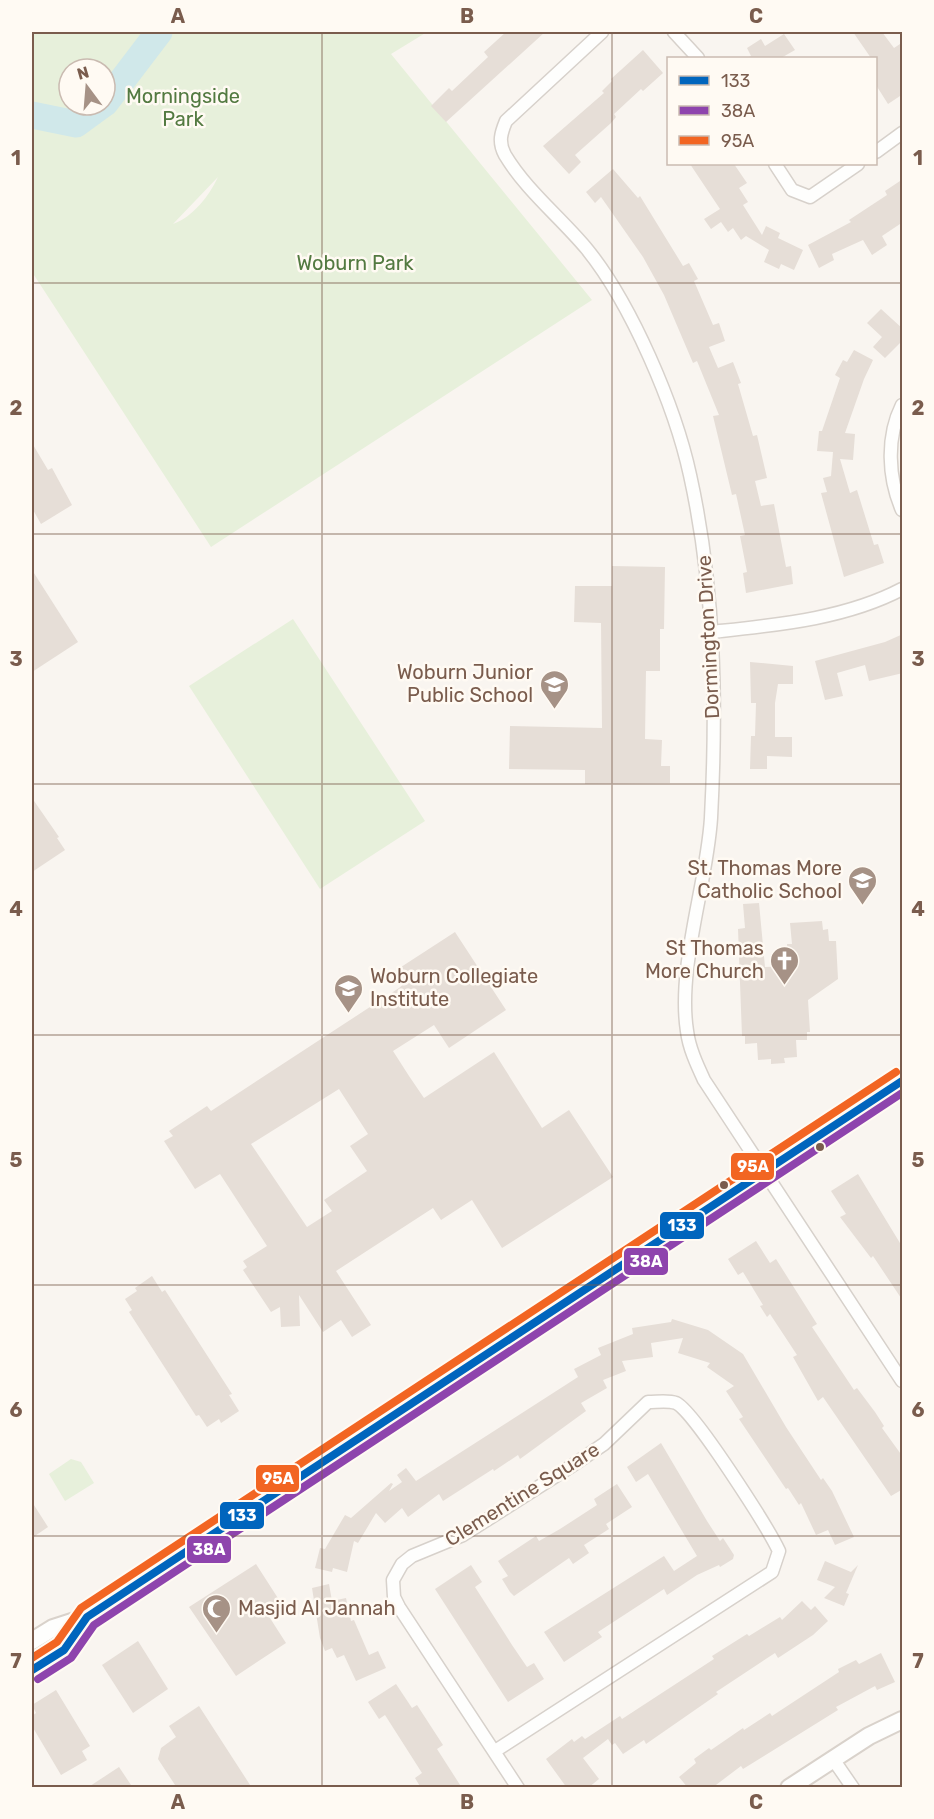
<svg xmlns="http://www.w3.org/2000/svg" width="934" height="1819" font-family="Rubik,sans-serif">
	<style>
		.green { fill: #e7f0db; fill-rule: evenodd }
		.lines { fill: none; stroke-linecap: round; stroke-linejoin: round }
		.river { stroke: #d0e8ea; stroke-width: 27 }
		.building { fill: #e6ded7; fill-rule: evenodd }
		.street-casing { stroke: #d7d1cb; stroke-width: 15 }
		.secondary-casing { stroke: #d9d2cb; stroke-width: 20 }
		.street { stroke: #fefefd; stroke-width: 12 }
		.secondary { stroke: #fefefd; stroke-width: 16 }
		.bus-1-casing { stroke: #fffaf3; stroke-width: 12 }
		.bus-2-casing { stroke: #fffaf3; stroke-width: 12 }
		.bus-3-casing { stroke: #fffaf3; stroke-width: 12 }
		.bus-1 { stroke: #0065bd; stroke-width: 8 }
		.bus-2 { stroke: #8e44ad; stroke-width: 8 }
		.bus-3 { stroke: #f26522; stroke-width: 8 }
		.grid { fill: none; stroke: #7a5c4d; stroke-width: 1.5; stroke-opacity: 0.55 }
		.bus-dot { fill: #7a5c4d; stroke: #fffaf3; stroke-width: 2 }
		.labels { text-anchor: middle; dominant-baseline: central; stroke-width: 5; stroke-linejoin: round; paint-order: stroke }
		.park-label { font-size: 20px; fill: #537a41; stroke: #fffaf3 }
		.street-label { font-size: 20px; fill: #7a5c4d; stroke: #fffaf3 }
		.poi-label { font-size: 20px; fill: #7a5c4d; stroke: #fffaf3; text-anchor: end }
		.line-badge { stroke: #fffaf3; stroke-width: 2 }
		.badge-label { font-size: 16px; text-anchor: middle; font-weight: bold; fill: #fff }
		.neatline { fill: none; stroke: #7a5c4d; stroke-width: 2 }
		.grid-label { font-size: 20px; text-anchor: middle; font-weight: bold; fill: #7a5c4d }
	</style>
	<rect width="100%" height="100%" fill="#f9f5f0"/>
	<g class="green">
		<path d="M32,32h395l-36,22 201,246 -381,247 -179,-275zM69,69h36v36h-36zM218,177c-9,19 -25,40 -45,47z"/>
		<polygon points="293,619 425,821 320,889 189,686"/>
		<polygon points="71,1459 81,1462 94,1483 65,1501 49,1474"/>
	</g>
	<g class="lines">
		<g class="river">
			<polyline points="105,103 159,32"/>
			<polyline points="32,115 76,124 102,105"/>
		</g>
	</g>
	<g class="building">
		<polygon points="506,32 545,32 446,122 431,106 449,88 452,91 488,57 484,52"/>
		<polygon points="853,32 882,32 894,48 903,42 903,94 888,104 876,85 876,58 871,58"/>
		<polygon points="784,34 795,50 781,58 747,58 751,56 747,48 761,39 765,46"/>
		<polygon points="643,50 663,73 643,91 641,89 614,114 616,117 611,123 575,155 581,162 569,174 543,146 604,93 602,91 612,81 611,79"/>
		<polygon points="690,164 734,164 747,183 739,188 748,202 743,205 762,235 766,226 780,233 778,238 803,250 794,270 781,264 779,269 764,262 769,250 746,236 741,240 733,228 728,232 721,222 711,229 704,219 720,209"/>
		<polygon points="613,169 638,198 640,196 683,266 689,263 698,279 694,281 713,325 719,323 725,341 709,347 718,368 733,362 741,383 738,384 753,436 757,435 767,478 755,481 761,506 774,504 786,567 791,566 793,584 746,593 743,573 747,572 740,536 745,535 736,494 732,495 713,416 719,415 697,361 693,363 664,295 643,257 601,197 595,203 586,192"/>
		<polygon points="903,179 903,222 882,236 887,245 872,255 863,240 832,254 834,260 819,268 808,245 851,222 849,220 887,195 885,191"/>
		<polygon points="881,309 903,329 903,340 885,358 873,347 882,337 867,323"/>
		<polygon points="854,350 873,360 864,379 845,433 855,434 853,460 840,459 850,493 857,490 874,545 878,544 884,563 844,577 821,493 827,492 823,478 831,476 833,452 817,451 819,431 822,431 840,378 835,375 843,360 847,362"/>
		<polygon points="32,443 48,470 52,468 72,505 41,524 32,508"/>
		<polygon points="612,566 665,567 664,629 660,629 660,671 646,671 645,739 662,740 661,766 670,766 670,783 585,784 585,770 509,769 510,726 602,728 601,623 574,622 575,586 612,586"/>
		<polygon points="32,570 78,642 32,672"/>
		<polygon points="903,634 903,673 869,681 865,665 837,673 843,696 825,700 815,661 885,642"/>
		<polygon points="750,662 793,666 793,684 778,684 775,703 775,737 792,737 792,757 767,756 767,769 750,769 751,736 755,736 756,703 751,703"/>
		<polygon points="32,798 59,837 57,838 65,850 32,872"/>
		<polygon points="759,903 765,967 789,966 787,944 792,944 790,923 822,921 823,930 828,929 829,941 836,941 838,979 808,1000 810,1032 807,1032 807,1040 796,1040 797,1057 784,1058 785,1063 771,1064 771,1059 758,1060 757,1043 745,1044 745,1036 742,1036 738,929 745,928 743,904"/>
		<path d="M455,932l51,78 -57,38 -15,-23 -41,26 16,25 15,22 70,-46 48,76 27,-18 44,67 -111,71 -30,-48 -31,20 -8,-12 -97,63 35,54 -19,12 -11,-17 -18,12 -24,-37 1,31 -19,1 -1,-20 -9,5 -28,-42 4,-3 -4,-6 24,-15 -47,-72 -25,15 -31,-48 9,-5 -4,-5 38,-25 4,5 188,-123 7,-6 -8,-13zM339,1089l29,45 -18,12 17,25 -43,29 8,11 -25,16 -56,-83z"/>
		<polygon points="858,1174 903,1248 903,1301 873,1256 871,1258 840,1217 846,1214 831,1191"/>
		<polygon points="756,1241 770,1263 776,1259 817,1324 812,1327 854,1390 857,1388 875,1412 884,1426 882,1428 903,1457 903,1489 891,1496 823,1397 818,1401 793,1357 797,1355 770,1314 767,1317 760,1306 763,1305 743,1272 738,1275 728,1259"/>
		<polygon points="152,1276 162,1292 165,1290 232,1394 229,1395 239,1411 221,1423 219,1419 207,1427 199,1415 196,1416 129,1312 132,1310 125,1299 137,1291 135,1288"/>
		<polygon points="672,1319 708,1330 743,1354 786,1427 821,1480 823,1478 832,1491 854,1537 835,1545 828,1530 816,1535 801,1503 799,1505 788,1488 786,1489 739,1419 743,1417 726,1391 734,1386 707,1367 710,1363 678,1353 683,1338 651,1343 653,1357 622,1361 626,1371 603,1380 607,1388 581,1403 586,1411 520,1459 518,1455 494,1471 493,1469 443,1501 439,1494 408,1517 402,1508 385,1523 376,1513 358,1543 354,1541 347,1572 333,1568 332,1572 315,1568 320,1548 325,1549 345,1515 351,1518 391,1483 393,1484 389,1491 402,1482 397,1475 406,1468 416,1481 578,1377 574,1369 601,1355 598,1348 633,1334 632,1328 671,1322"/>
		<polygon points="661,1443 707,1521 720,1541 723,1538 734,1555 733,1559 720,1567 719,1565 697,1575 667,1595 664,1589 598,1632 602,1637 564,1662 544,1632 664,1556 674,1571 697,1556 648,1474 636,1482 627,1467"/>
		<polygon points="617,1484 632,1507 606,1524 609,1529 584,1545 589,1553 573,1564 569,1558 514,1596 510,1592 502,1579 508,1576 498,1561 536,1536 539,1541 560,1529 597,1505 594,1499"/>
		<polygon points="32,1502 48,1527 32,1538"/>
		<polygon points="825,1561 851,1572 858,1565 846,1593 849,1594 844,1606 824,1598 835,1587 817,1580"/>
		<polygon points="256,1564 283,1606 268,1615 286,1643 236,1676 189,1607"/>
		<polygon points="471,1565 482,1582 475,1587 512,1645 527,1667 534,1663 544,1679 508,1702 435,1589"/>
		<polygon points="329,1584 332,1601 346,1598 351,1621 354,1620 369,1655 378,1651 386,1668 356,1681 344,1655 337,1658 332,1648 325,1651 320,1638 312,1588"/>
		<polygon points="802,1601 811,1610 815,1606 828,1621 813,1635 778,1658 775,1653 716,1692 718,1694 646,1744 644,1740 623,1754 615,1743 612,1745 608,1739 583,1758 599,1779 588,1788 567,1788 546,1759 572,1739 574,1742 582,1736 585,1739 620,1716 622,1719 714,1659 712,1656 747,1634 749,1636 780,1617 782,1620"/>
		<polygon points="138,1641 168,1689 133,1713 102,1665"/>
		<polygon points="881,1653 895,1682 877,1690 875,1686 836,1707 838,1710 743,1769 741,1766 712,1788 688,1788 679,1777 696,1763 694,1759 709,1748 711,1750 743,1728 744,1730 770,1713 772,1716 839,1672 838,1669 856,1660 859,1664"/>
		<polygon points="396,1684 412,1708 417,1705 443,1745 437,1749 462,1788 421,1788 415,1778 422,1773 385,1715 379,1719 368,1702"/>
		<polygon points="56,1690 90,1746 82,1751 87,1760 61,1775 32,1726 32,1716 36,1713 32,1705"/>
		<polygon points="199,1706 252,1788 177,1788 158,1759 161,1748 176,1737 169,1726"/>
		<polygon points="119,1767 133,1788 87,1788"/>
	</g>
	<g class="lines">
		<defs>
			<g id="street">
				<path d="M602,32l-96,89c-5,12 -8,21 -1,34 21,35 55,62 81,93 45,55 89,158 104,227 25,113 27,228 21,343 -4,66 -34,149 -24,213 2,17 10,34 17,49l198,301"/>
				<polyline points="674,32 698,58"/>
				<polyline points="876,152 902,133"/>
				<polyline points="775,164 792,190 810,197 858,164"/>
				<path d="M902,405c-16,32 -14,73 0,105"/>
				<path d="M712,632c64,-7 133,-13 190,-43"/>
				<path d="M495,1751l277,-179 7,-21c-11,-23 -85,-140 -103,-148 -8,-3 -19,-1 -28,-1l-44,42 -34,23 -107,68 -51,21 -10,8 -9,16 1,17 5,10 119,181"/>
				<polyline points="833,1759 853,1788"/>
			</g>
			<g id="secondary">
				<polyline points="32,1641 53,1628 87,1617 427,1391 902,1081"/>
				<polyline points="32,1670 64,1650 87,1617"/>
				<polyline points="789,1788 869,1736 902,1720"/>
			</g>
		</defs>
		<use href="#street" class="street-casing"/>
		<use href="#secondary" class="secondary-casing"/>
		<use href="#street" class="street"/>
		<use href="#secondary" class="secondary"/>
		<defs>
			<polyline id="bus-1" points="32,1670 64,1650 87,1617 902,1081"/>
			<polyline id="bus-2" points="38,1679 71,1658 94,1625 902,1093"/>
			<polyline id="bus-3" points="32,1658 57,1642 81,1608 896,1072"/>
		</defs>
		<use href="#bus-1" class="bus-1-casing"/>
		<use href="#bus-2" class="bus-2-casing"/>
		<use href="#bus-3" class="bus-3-casing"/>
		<use href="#bus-1" class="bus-1"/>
		<use href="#bus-2" class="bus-2"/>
		<use href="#bus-3" class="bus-3"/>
	</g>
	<path class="grid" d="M322,32v1756M612,32v1756M32,283h870M32,534h870M32,784h870M32,1035h870M32,1285h870M32,1536h870"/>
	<defs>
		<symbol id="school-pin" viewBox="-11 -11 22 30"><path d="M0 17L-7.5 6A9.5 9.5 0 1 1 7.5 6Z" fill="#a69286" stroke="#fffaf3"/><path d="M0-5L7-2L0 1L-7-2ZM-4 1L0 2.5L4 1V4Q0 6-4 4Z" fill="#fff"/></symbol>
		<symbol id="church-pin" viewBox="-11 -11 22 30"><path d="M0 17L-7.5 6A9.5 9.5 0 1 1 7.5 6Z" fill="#a69286" stroke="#fffaf3"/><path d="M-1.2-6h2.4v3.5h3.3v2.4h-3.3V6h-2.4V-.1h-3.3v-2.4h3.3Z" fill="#fff"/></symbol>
		<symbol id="mosque-pin" viewBox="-11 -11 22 30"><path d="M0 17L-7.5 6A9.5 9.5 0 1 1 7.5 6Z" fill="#a69286" stroke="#fffaf3"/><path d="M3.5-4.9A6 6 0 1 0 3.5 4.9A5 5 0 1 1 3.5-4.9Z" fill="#fff"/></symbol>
	</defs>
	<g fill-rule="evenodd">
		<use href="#school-pin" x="538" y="668" width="33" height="45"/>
		<use href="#school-pin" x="846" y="864" width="33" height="45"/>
		<use href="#church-pin" x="768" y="944" width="33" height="45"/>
		<use href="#school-pin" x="332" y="972" width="33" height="45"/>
		<use href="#mosque-pin" x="200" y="1592" width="33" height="45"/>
	</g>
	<g class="bus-dot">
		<circle cx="820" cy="1147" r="5"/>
		<circle cx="724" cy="1185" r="5"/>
	</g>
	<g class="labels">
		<g class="park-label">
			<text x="183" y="96">Morningside<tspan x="183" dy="23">Park</tspan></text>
			<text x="355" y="263">Woburn Park</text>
		</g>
		<g class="street-label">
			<text transform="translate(708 637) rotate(-93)">Dormington Drive</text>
			<text transform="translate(522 1494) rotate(-32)">Clementine Square</text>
		</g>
		<g class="poi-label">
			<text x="533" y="672">Woburn Junior<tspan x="533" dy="23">Public School</tspan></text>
			<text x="842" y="868">St. Thomas More<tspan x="842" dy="23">Catholic School</tspan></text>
			<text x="764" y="948">St Thomas<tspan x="764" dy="23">More Church</tspan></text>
			<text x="370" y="976" text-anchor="start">Woburn Collegiate<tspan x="370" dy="23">Institute</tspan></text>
			<text x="238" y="1608" text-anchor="start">Masjid Al Jannah</text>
		</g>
	</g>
	<g class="line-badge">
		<rect x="730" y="1152" width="45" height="29" rx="6" fill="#f26522"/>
		<rect x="659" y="1211" width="46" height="29" rx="6" fill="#0065bd"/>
		<rect x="623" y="1247" width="46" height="29" rx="6" fill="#8e44ad"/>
		<rect x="255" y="1464" width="45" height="29" rx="6" fill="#f26522"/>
		<rect x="219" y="1501" width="46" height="29" rx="6" fill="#0065bd"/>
		<rect x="186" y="1535" width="46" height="29" rx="6" fill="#8e44ad"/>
	</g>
	<g class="badge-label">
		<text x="753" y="1172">95A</text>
		<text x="682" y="1231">133</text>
		<text x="646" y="1267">38A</text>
		<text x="278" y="1484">95A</text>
		<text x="242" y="1521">133</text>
		<text x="209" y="1555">38A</text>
	</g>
	<rect width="934" height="1819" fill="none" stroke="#fffaf3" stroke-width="66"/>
	<rect x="667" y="57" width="210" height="108" fill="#fffaf3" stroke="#cabbb1" stroke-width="1.5"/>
	<rect x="679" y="76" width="30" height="9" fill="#0065bd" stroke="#cabbb1" stroke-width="1.5"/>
	<text x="721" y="87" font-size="18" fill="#7a5c4d">133</text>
	<rect x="679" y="106" width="30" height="9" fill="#8e44ad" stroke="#cabbb1" stroke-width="1.5"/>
	<text x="721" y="117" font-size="18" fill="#7a5c4d">38A</text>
	<rect x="679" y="136" width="30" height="9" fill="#f26522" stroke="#cabbb1" stroke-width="1.5"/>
	<text x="721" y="147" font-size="18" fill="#7a5c4d">95A</text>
	<g transform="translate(87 87) rotate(344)"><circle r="28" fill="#fffaf3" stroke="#cabbb1" stroke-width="1.5"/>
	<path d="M0-4.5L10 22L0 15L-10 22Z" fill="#a69286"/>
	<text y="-9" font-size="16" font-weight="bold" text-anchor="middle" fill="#7a5c4d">N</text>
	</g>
	<rect x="33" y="33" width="868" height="1753" class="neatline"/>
	<g class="grid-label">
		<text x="178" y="23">A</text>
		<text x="467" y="23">B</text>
		<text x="756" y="23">C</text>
		<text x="16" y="165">1</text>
		<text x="918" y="165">1</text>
		<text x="16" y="415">2</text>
		<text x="918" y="415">2</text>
		<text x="16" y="666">3</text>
		<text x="918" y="666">3</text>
		<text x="16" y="916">4</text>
		<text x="918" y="916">4</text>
		<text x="16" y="1167">5</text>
		<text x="918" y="1167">5</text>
		<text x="16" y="1417">6</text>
		<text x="918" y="1417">6</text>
		<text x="16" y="1668">7</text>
		<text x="918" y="1668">7</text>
		<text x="178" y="1809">A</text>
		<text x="467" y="1809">B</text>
		<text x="756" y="1809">C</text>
	</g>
</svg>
